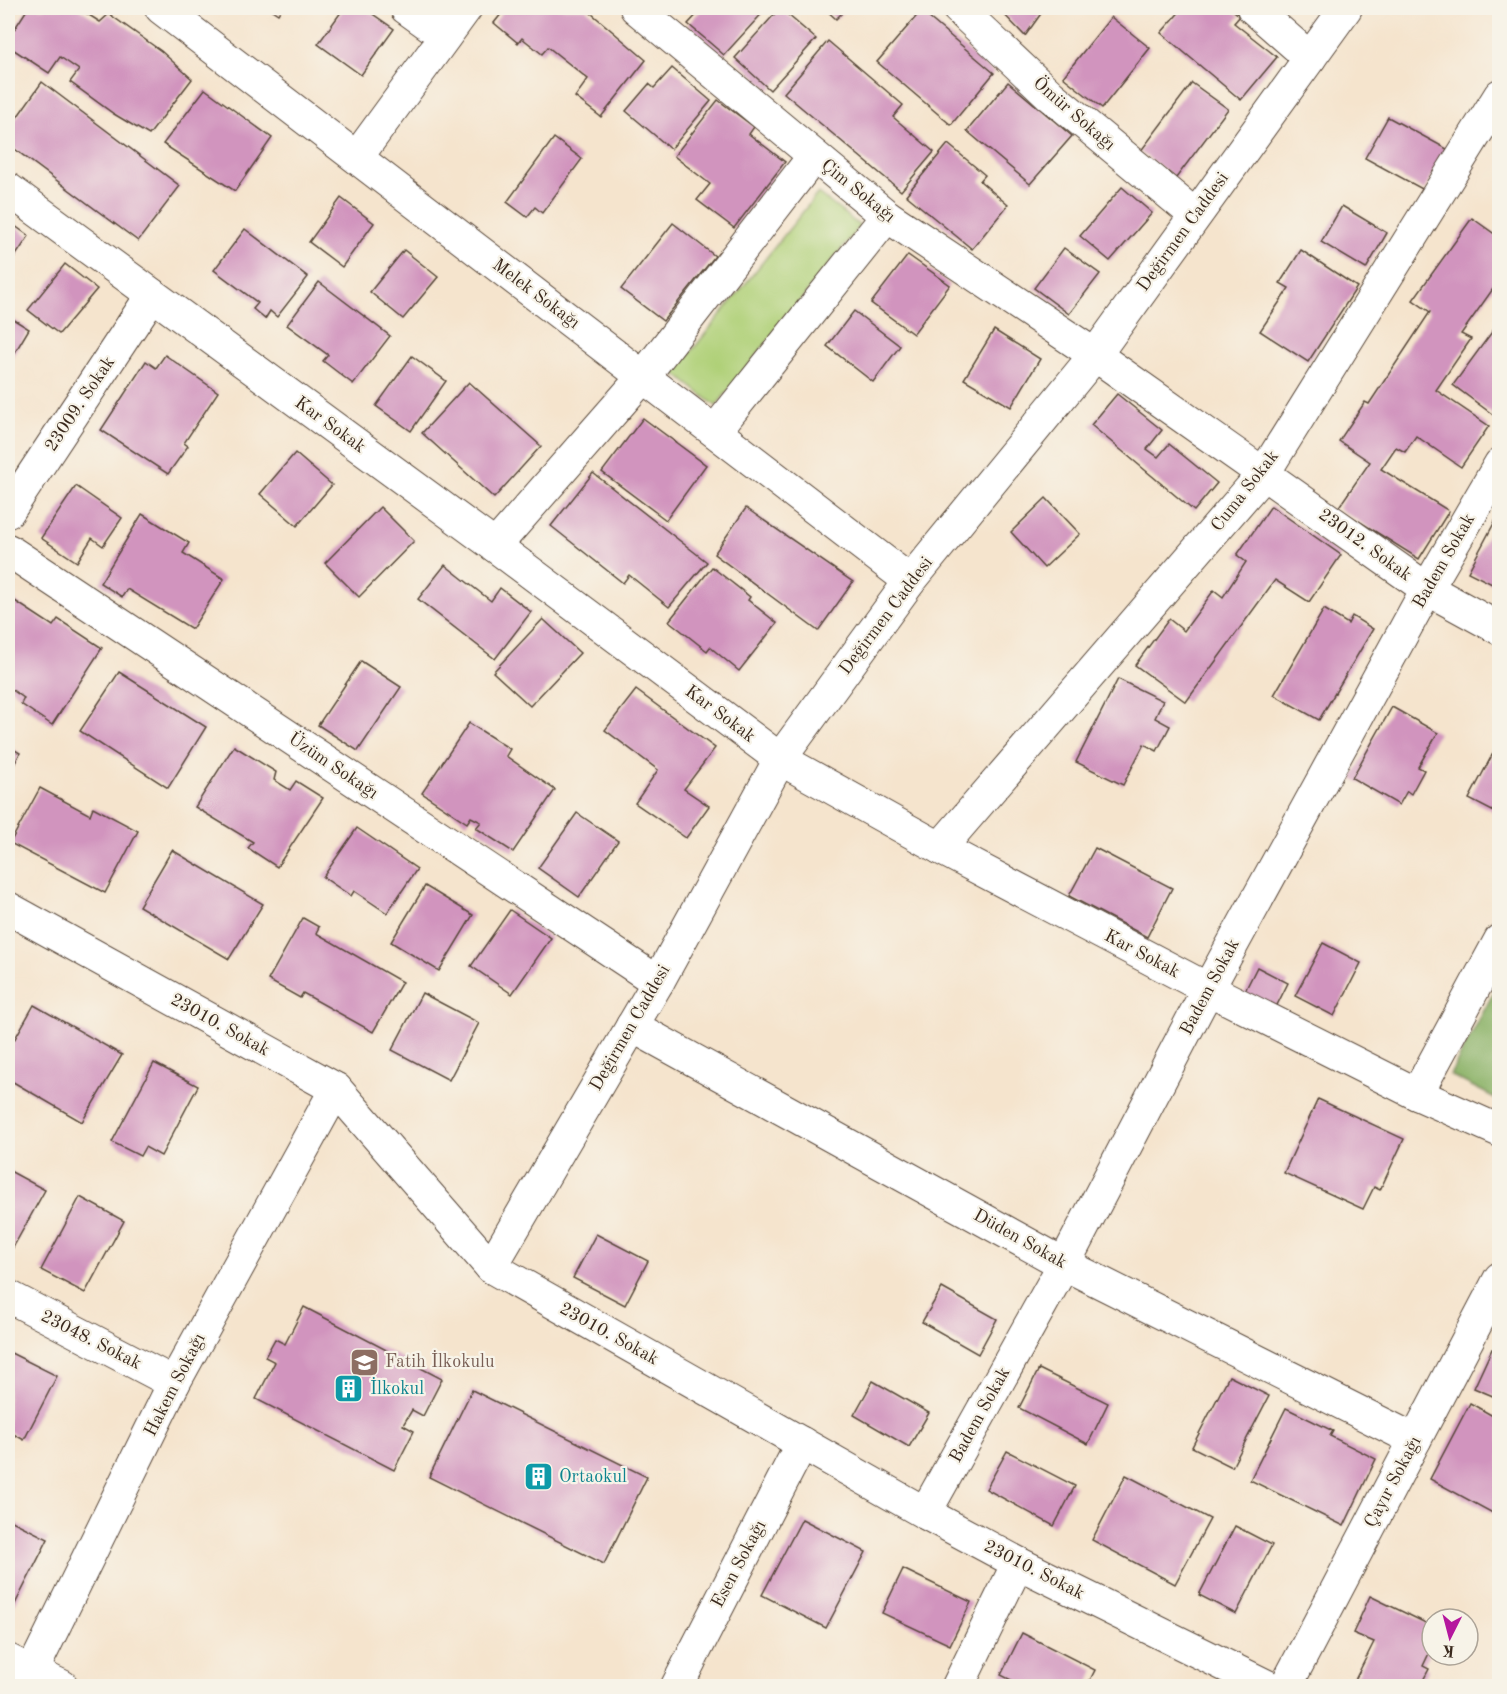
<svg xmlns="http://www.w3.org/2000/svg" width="1507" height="1694" font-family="'Old Standard TT',serif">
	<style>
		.green { fill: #afd077; stroke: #757d4a; stroke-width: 1.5 }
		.forest { fill: #8bb268; stroke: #636e43; stroke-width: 1.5 }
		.building { fill: #d194be }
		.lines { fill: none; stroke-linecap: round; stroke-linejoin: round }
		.minor-casing { stroke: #574638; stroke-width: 34 }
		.minor { stroke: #fff; stroke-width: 32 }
		.labels { text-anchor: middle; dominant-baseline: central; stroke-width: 4.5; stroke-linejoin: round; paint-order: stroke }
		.street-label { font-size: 18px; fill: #3b2a1e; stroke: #f7f3e8 }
		.education-label { font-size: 18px; fill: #785e54; stroke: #f7f3e8; text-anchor: start }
		.culture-label { font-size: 18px; fill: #0d838f; stroke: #f7f3e8; text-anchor: start }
	</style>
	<rect width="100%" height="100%" fill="#f7f3e8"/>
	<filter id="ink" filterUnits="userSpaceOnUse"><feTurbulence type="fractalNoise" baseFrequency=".0167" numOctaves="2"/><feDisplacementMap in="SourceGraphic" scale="12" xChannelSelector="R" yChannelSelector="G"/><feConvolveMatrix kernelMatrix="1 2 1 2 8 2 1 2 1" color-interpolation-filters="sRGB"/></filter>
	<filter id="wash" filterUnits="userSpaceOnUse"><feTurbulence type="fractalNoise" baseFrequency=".008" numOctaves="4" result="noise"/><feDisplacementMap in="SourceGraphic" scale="24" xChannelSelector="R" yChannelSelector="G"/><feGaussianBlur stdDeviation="1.35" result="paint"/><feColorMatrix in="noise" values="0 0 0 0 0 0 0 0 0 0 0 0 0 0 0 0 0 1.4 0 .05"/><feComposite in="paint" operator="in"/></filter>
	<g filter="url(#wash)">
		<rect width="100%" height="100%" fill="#f5e4cd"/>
		<polygon class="green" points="818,193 860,226 716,406 674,373"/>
		<polygon class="forest" points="1499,982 1500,1100 1499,1100 1450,1075"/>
		<g id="blocks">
			<g class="building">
				<polygon points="28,8 78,8 100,22 109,14 161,51 192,79 149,135 114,114 70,82 79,70 60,57 49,73 8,46 8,39"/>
				<polygon points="269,8 282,8 278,14"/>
				<polygon points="344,8 364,8 394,29 361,75 318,44"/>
				<polygon points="506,8 585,8 646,60 601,117 575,97 588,79 548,47 542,54 522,38 518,43 494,23"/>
				<polygon points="703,8 767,8 724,55 688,24"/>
				<polygon points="780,8 816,39 770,90 735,58"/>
				<polygon points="824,8 847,8 836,19"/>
				<polygon points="998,8 1045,8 1025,36"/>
				<polygon points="1183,8 1230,8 1240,16 1234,23 1277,57 1241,100 1161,33"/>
				<polygon points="921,11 994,73 951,125 877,62"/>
				<polygon points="1111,17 1150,48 1102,108 1063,77"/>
				<polygon points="828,41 903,105 893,117 934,152 901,191 784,93"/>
				<polygon points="672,68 711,101 671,149 626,111 649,84 654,88"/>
				<polygon points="42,82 180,186 138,241 8,144 8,130"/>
				<polygon points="1008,82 1072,136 1030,184 967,131"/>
				<polygon points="1192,83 1228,109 1176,178 1140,152"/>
				<polygon points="205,89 272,138 235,191 163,144"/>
				<polygon points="718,100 754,127 749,134 785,162 734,228 697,200 710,184 674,156"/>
				<polygon points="1388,117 1447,149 1424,190 1365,158"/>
				<polygon points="554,138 582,159 542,213 535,207 527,217 507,202"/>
				<polygon points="948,144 985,175 980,181 1008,205 972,249 906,195"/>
				<polygon points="1122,187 1152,213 1110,261 1080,236"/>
				<polygon points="341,198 374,223 342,267 309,242"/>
				<polygon points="1342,206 1387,233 1366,269 1321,242"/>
				<polygon points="1472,218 1500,238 1500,290 1495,286 1461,334 1471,339 1436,390 1489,426 1461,467 1416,436 1405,452 1396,447 1381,469 1449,511 1419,559 1338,508 1370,462 1339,441 1365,402 1369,404 1430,312 1413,300"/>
				<polygon points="8,221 29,236 8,267"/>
				<polygon points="673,223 715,256 663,321 621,289"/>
				<polygon points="245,229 308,277 277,317 270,311 265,319 253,309 258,303 214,270"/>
				<polygon points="1064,248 1100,274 1069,314 1034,288"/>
				<polygon points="404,250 438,277 403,319 370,292"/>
				<polygon points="1301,250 1357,287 1308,362 1260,331 1289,288 1280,283"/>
				<polygon points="908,255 950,285 913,334 871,303"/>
				<polygon points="65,264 97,289 59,334 28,310"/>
				<polygon points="319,282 390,336 353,384 323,361 328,355 287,325"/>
				<polygon points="854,311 900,346 873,382 827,346"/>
				<polygon points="8,316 29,329 8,364"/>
				<polygon points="1500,321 1500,412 1496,417 1453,385"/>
				<polygon points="994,330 1040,359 1011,407 964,379"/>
				<polygon points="165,355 218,392 184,443 188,446 168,474 101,430 146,361 156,368"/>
				<polygon points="412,356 446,381 411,431 376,406"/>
				<polygon points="469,382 541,446 494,498 422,433"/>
				<polygon points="1117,394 1162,430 1147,449 1158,457 1169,444 1217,483 1194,511 1091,425"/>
				<polygon points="643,418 706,465 666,520 602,472"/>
				<polygon points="295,453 332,485 297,526 260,494"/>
				<polygon points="593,473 707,562 669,607 629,575 623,583 551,526"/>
				<polygon points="76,486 122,518 103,546 92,538 77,562 41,538"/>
				<polygon points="1046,498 1080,534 1044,568 1011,532"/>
				<polygon points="1271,506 1341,555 1309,602 1275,580 1186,702 1135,665 1169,619 1184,631 1214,590 1223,597 1246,562 1237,555"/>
				<polygon points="380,507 414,541 359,597 325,563"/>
				<polygon points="746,508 853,582 818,631 714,554"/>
				<polygon points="1500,512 1500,588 1468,572"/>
				<polygon points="142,514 189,543 183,553 224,579 192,629 127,589 122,597 100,583"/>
				<polygon points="445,565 491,601 500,588 531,612 495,659 418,599"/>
				<polygon points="712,567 750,597 748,600 777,623 739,671 710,647 707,651 669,621"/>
				<polygon points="15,601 53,626 58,619 102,648 52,725 21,704 24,698 8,687 8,612"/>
				<polygon points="1324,609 1348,624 1352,616 1373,629 1319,720 1274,695"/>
				<polygon points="543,619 580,653 530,706 493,672"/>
				<polygon points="361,661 401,687 358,751 318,725"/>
				<polygon points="119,672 206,727 168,788 80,731"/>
				<polygon points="1118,679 1163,701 1155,718 1170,726 1157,751 1144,744 1123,785 1076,762"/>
				<polygon points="636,690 715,748 684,789 709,806 686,838 635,803 658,770 605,730"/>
				<polygon points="1392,707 1438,733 1418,767 1424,770 1411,794 1407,791 1399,805 1352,778"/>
				<polygon points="469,723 510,749 506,756 555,790 513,852 476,828 481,822 471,817 467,823 422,793"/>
				<polygon points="1500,740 1500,815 1469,799"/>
				<polygon points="8,746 20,753 8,777"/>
				<polygon points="234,746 276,772 274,780 290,790 296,781 323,798 277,867 248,848 253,842 195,807"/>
				<polygon points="40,788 90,815 93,807 138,831 105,893 10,843"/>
				<polygon points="577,813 618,841 579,897 538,868"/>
				<polygon points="357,828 417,869 387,913 354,891 351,896 323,877"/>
				<polygon points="1095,848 1172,888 1147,937 1069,896"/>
				<polygon points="172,850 263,904 229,959 139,906"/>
				<polygon points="425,886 473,915 439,971 391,942"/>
				<polygon points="510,910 551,938 512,994 471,966"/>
				<polygon points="303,918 319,927 316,933 402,982 373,1032 303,993 300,998 268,980"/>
				<polygon points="1323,943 1361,963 1334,1016 1295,996"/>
				<polygon points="1257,967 1288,983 1270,1019 1239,1003"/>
				<polygon points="422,993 479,1023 449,1080 392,1050"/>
				<polygon points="34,1005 122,1055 82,1122 8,1079 8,1051"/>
				<polygon points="154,1063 198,1086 161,1156 145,1147 140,1156 112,1142"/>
				<polygon points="1318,1099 1404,1139 1380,1190 1374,1187 1363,1209 1284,1173"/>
				<polygon points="8,1170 45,1190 10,1253 8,1252"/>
				<polygon points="80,1197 124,1221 85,1293 41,1270"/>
				<polygon points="596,1234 648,1261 625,1305 573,1278"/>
				<polygon points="942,1288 997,1319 978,1354 922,1322"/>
				<polygon points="304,1307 442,1379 423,1416 412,1410 403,1425 414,1431 394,1470 256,1399 275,1362 265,1357 275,1339 285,1344"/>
				<polygon points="1492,1349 1500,1352 1500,1399 1474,1388"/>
				<polygon points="11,1353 57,1376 24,1440 8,1431 8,1359"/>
				<polygon points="1039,1369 1108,1403 1088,1444 1019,1408"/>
				<polygon points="1229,1376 1269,1396 1232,1467 1192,1447"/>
				<polygon points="873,1381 929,1413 909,1447 854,1415"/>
				<polygon points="472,1390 647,1477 604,1564 429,1477"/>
				<polygon points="1470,1403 1500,1420 1500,1517 1430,1479"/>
				<polygon points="1286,1408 1333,1431 1330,1436 1376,1459 1344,1526 1250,1480"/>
				<polygon points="1007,1451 1075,1486 1054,1526 986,1489"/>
				<polygon points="1126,1475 1210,1519 1175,1584 1092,1540"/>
				<polygon points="8,1519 48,1539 10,1614 8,1613"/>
				<polygon points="802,1519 866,1552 826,1628 762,1595"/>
				<polygon points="1235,1526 1272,1545 1236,1614 1199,1595"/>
				<polygon points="903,1569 971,1602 950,1645 882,1613"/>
				<polygon points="1370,1596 1432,1626 1432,1647 1423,1666 1429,1669 1420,1686 1364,1686 1354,1682 1374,1642 1353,1633"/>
				<polygon points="1022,1633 1095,1670 1087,1686 1023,1686 1001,1675"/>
			</g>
		</g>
	</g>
	<g filter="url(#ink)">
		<use href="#blocks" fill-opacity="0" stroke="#574638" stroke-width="1.5"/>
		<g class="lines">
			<defs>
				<g id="minor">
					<polyline points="161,8 910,581"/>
					<polyline points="406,8 445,36"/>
					<polyline points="636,8 887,216 1095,355 1427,589 1500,629"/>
					<polyline points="958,8 1050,95 1195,215"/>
					<polyline points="1253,8 1310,58"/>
					<polyline points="357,157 466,8"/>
					<polyline points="8,189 495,546 780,759 940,848 1208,989 1417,1094 1500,1131"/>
					<polyline points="715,431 887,216"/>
					<polyline points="8,512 152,295"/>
					<polyline points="495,546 643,377 814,156"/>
					<polyline points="8,550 658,982"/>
					<polyline points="940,848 1264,473 1500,95"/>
					<polyline points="8,908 336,1089 491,1267 925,1513 1018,1563 1267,1686"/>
					<polyline points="632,1026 1064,1264 1415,1440"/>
					<polyline points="1417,1094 1500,940"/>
					<polyline points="491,1267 658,982 780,759 910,581 1095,355 1346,8"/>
					<polyline points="8,1296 174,1383"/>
					<polyline points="925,1513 1064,1264 1208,989 1427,589 1500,464"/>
					<polyline points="8,1660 62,1686"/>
					<polyline points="25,1686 174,1383 336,1089"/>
					<polyline points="677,1686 802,1443"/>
					<polyline points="958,1686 1018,1563"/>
					<polyline points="1286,1686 1500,1278"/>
				</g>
			</defs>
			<use href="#minor" class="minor-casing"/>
			<use href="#minor" class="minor"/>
		</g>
	</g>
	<defs>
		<symbol id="school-square" viewBox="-11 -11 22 22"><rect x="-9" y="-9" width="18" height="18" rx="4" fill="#8d6e63" stroke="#f7f3e8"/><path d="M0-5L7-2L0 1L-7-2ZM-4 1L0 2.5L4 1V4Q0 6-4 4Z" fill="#fff"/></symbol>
		<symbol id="building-square" viewBox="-11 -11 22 22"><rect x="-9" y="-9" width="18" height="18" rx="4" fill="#0f9aa8" stroke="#f7f3e8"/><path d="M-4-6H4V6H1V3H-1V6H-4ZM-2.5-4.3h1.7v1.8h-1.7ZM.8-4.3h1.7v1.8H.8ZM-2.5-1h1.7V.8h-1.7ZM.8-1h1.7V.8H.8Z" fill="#fff"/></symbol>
	</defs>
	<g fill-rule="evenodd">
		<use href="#school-square" x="348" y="1346" width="33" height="33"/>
		<use href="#building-square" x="332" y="1372" width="33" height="33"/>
		<use href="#building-square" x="522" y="1460" width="33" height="33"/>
	</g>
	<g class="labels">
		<g class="street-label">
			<text transform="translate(1074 114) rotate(41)">Ömür Sokağı</text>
			<text transform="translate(858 191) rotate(39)">Çim Sokağı</text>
			<text transform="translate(1183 232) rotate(-54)">Değirmen Caddesi</text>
			<text transform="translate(536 294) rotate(37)">Melek Sokağı</text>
			<text transform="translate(80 404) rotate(-56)">23009. Sokak</text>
			<text transform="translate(330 425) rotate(36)">Kar Sokak</text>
			<text transform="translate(1245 491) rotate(-52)">Cuma Sokak</text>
			<text transform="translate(1365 545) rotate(36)">23012. Sokak</text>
			<text transform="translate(1444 561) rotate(-60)">Badem Sokak</text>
			<text transform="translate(886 616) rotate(-53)">Değirmen Caddesi</text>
			<text transform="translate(720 714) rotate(37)">Kar Sokak</text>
			<text transform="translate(333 766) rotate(34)">Üzüm Sokağı</text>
			<text transform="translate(1142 954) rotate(28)">Kar Sokak</text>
			<text transform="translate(1210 987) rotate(-62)">Badem Sokak</text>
			<text transform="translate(220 1025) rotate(29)">23010. Sokak</text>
			<text transform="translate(630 1028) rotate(-60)">Değirmen Caddesi</text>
			<text transform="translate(1020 1239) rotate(29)">Düden Sokak</text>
			<text transform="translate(609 1334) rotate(29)">23010. Sokak</text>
			<text transform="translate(91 1340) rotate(27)">23048. Sokak</text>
			<text transform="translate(175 1385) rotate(-63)">Hakem Sokağı</text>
			<text transform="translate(980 1415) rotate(-61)">Badem Sokak</text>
			<text transform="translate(1393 1482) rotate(-62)">Çayır Sokağı</text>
			<text transform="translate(739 1564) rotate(-62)">Esen Sokağı</text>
			<text transform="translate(1034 1570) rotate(27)">23010. Sokak</text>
		</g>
		<g class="education-label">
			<text x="385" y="1362">Fatih İlkokulu</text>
		</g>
		<g class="culture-label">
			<text x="370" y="1389">İlkokul</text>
			<text x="559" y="1477">Ortaokul</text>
		</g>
	</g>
	<rect width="1507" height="1694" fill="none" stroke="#f7f3e8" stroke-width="30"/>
	<g transform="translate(1450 1637) rotate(186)"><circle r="28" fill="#f7f3e8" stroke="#aca397" stroke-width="1.5"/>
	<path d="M0-4.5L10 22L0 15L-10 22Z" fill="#b5179e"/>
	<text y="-9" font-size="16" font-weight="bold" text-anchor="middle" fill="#3b2a1e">K</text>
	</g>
</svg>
